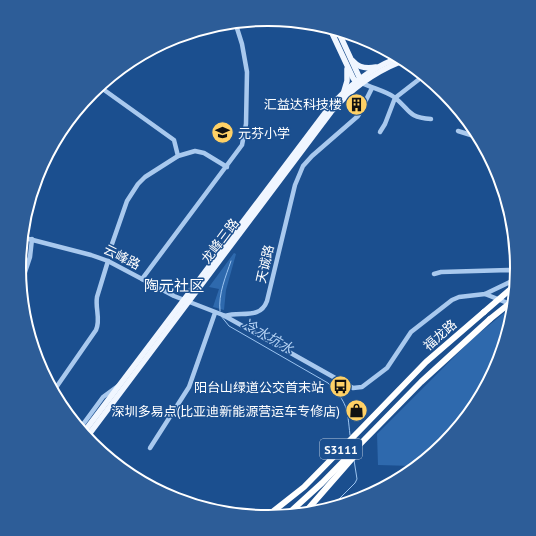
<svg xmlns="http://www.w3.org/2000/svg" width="536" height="536" font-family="'PT Sans','Noto Sans SC',sans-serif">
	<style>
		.green { fill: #2e69ad }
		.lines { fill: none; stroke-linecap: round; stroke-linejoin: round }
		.stream { stroke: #9cc4f0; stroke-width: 1 }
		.minor { stroke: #a9c9ee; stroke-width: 4.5 }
		.major { stroke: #f0f6ff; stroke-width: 5.5 }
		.highway { stroke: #fff; stroke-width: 6 }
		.highway-bridge { stroke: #fff; stroke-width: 6 }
		.labels { text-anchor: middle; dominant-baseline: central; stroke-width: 3; stroke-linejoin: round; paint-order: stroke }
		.shield { fill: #1b4f8f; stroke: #bbcadd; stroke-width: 1 }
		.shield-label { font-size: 12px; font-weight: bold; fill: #fff }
		.poi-label { font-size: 13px; fill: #fff; stroke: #1b4f8f; text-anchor: end }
		.street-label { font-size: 13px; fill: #fff; stroke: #1b4f8f }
		.water-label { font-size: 14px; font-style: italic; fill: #b5d3f5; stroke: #1b4f8f }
		.quarter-label { font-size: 15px; fill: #fff; stroke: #1b4f8f }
		.rim { fill: none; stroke: #fff; stroke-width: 2 }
	</style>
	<rect width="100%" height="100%" fill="#1b4f8f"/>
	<g class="green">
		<polygon points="234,253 236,254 226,290 224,310 213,307 219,289 209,287"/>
		<polygon points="509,309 498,363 444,444 412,466 378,465 377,434 472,339"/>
	</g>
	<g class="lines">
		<g class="stream">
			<path d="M220,311c-2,-17 6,-35 11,-50"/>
			<path d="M221,316l8,10 99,57c20,20 19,25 22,52"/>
			<polyline points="351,442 352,449"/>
			<polyline points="334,504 355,483 357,479 354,460"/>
		</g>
		<g class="minor">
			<path d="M362,83c10,5 23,8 32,14 17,13 12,20 37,22"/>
			<polyline points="100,87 174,140 178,156"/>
			<polyline points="458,131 474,136"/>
			<polyline points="380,132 385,124 395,98 422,77"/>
			<path d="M25,238l66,17 17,6 66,35 49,19 130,73 9,-1 25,-19 24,-36 41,-32 7,-3 26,-3 27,-13c2,-3 3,-5 2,-9l-5,-2 -68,2 -7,2"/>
			<polyline points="112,244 127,201 138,184 145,177 178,156 195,151 204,153 227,167"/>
			<polyline points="142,279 242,145 246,124 247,72 242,44 236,25"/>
			<polyline points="22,281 30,257 32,239"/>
			<polyline points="485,294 510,304"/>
			<path d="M225,316c16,-5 35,4 42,-15l28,-116 8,-19 9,-10 46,-40 14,-28"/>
			<path d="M55,389l41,-59c5,-11 -1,-21 1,-33l11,-36"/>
			<polyline points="81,427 103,397 118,386"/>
			<polyline points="150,448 189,387 215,313"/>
		</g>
		<g class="major">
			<polyline points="331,31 353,78 356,82 360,83"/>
			<polyline points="339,33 361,81"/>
			<path d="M353,61c6,7 14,8 23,6"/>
			<polyline points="344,91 347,81 347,69"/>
			<path d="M84,432l244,-323c18,-21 40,-39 67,-50"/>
			<path d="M87,437l244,-325c19,-22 42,-39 69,-50"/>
		</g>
		<g class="highway">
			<polyline points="308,509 357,453"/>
			<polyline points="289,513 322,483 421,382 490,319"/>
			<polyline points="266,517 304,487 361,429 426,362 484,312"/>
		</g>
		<g class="highway-bridge">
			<polyline points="484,312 513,287"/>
			<polyline points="490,319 510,303"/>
		</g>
	</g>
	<defs>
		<symbol id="building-disc" viewBox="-11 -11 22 22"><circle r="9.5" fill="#ffd166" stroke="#1b4f8f"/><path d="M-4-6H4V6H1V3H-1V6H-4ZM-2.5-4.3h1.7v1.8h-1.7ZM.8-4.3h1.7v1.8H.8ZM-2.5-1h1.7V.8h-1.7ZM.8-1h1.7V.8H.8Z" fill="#111"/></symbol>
		<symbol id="school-disc" viewBox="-11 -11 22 22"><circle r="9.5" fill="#ffd166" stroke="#1b4f8f"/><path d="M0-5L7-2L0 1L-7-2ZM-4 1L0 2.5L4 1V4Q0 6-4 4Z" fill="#111"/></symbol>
		<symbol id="bus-disc" viewBox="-11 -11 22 22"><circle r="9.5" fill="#ffd166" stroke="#1b4f8f"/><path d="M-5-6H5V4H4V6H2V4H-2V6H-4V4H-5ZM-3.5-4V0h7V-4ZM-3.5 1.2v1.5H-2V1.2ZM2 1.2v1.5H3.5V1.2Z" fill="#111"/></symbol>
		<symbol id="shop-disc" viewBox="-11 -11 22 22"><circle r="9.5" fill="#ffd166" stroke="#1b4f8f"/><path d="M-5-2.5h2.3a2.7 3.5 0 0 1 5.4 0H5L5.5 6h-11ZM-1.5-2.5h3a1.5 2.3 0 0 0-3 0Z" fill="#111"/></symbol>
	</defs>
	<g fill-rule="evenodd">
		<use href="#building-disc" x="344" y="92" width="25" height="25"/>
		<use href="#school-disc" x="210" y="120" width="25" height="25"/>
		<use href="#bus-disc" x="328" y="374" width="25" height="25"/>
		<use href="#shop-disc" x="344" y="398" width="25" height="25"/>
	</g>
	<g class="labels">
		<rect class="shield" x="320" y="439" width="42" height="20" rx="3"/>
		<g class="shield-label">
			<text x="341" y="449">S3111</text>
		</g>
		<g class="poi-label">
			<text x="342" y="104">汇益达科技楼</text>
			<text x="238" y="133" text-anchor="start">元芬小学</text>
			<text x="324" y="387">阳台山绿道公交首末站</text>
			<text x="340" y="411">深圳多易点(比亚迪新能源营运车专修店)</text>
		</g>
		<g class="street-label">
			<text transform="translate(220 241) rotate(-53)">龙峰三路</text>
			<text transform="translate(122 257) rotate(26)">云峰路</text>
			<text transform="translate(265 264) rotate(-77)">天诚路</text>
			<text transform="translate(440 335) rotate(-41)">福龙路</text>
		</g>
		<g class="water-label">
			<text transform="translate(268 336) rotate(30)">冷水坑水</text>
		</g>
		<g class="quarter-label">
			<text x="174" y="285">陶元社区</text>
		</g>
	</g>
	<path d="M0 0H536V536H0ZM26 268a242 242 0 1 1 484 0a242 242 0 1 1-484 0Z" fill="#2d5d98" fill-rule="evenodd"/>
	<path class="rim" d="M26 268a242 242 0 1 1 484 0a242 242 0 1 1-484 0Z"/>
</svg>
